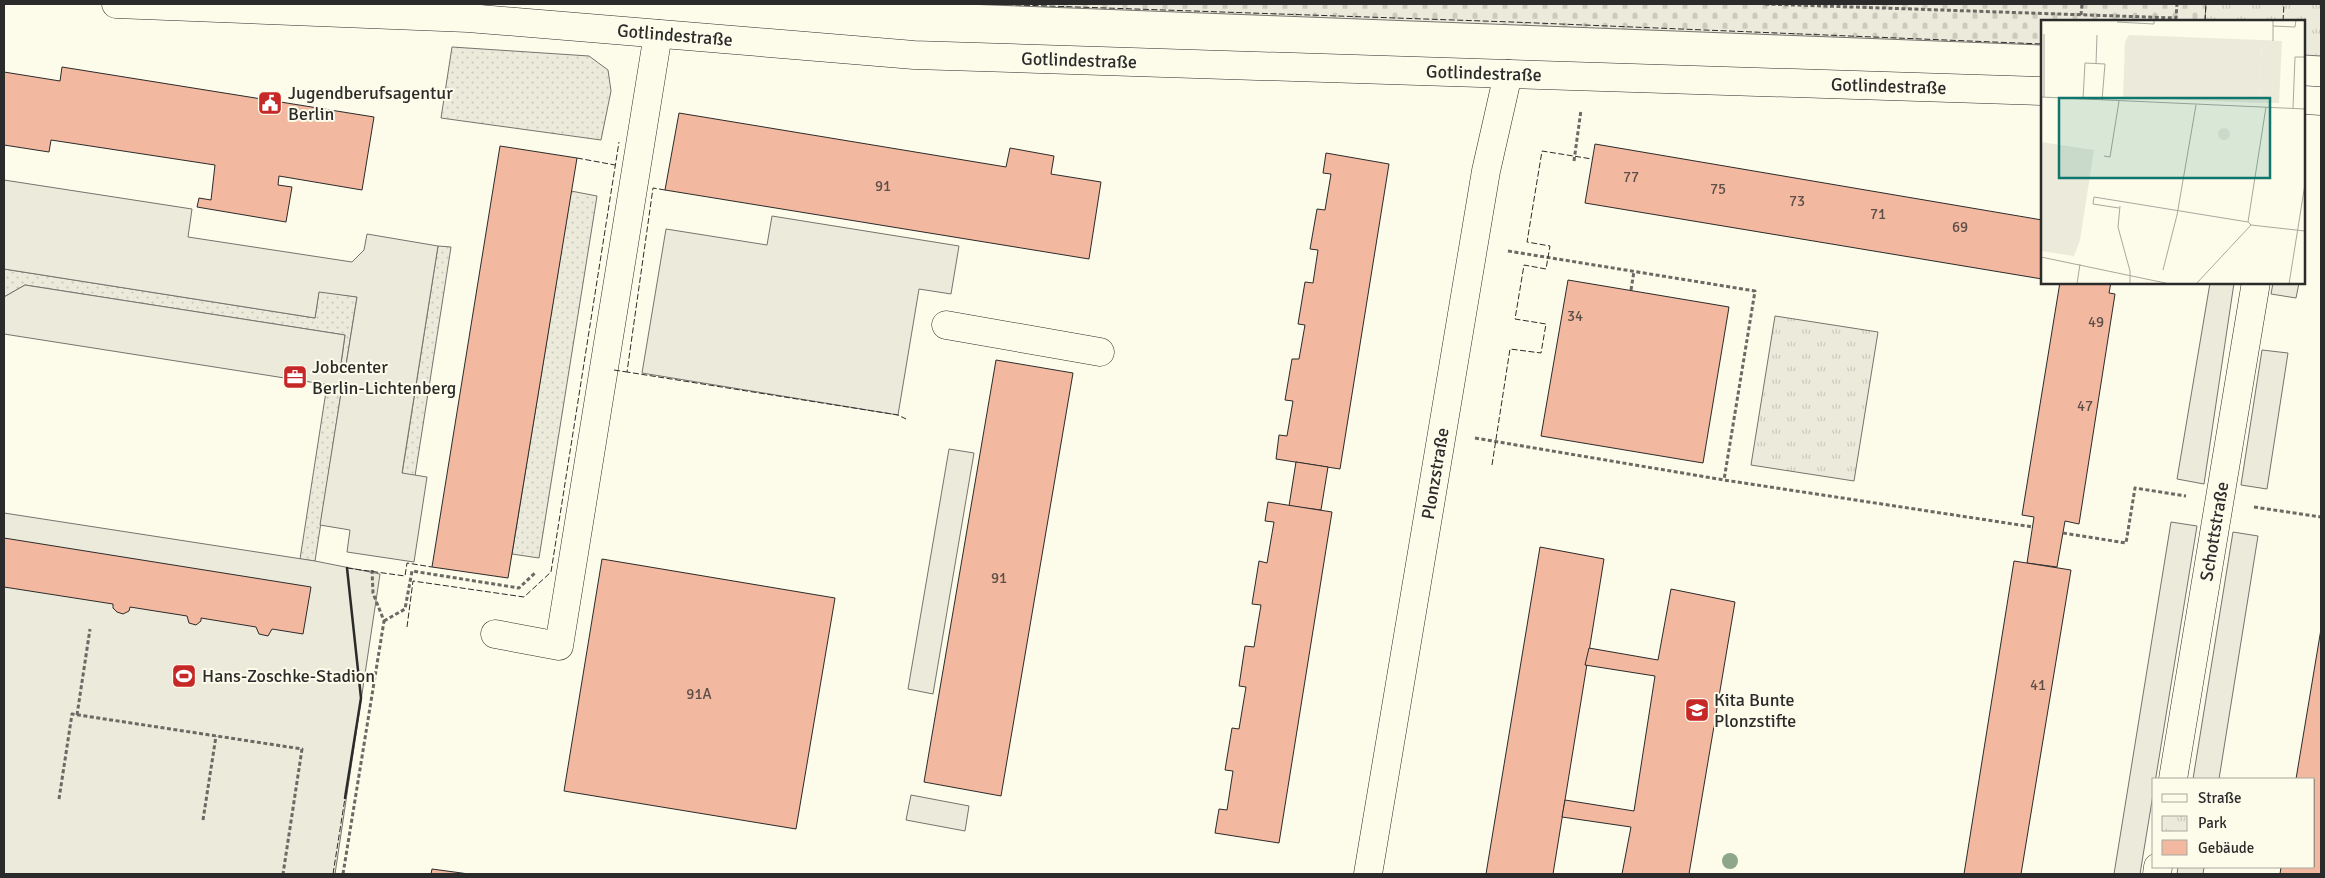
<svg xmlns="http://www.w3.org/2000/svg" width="2325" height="878" font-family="Signika,sans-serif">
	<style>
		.grass { fill: url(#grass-dots); stroke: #74746e }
		.cemetery { fill: url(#cemetery-stones); stroke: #74746e }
		.park { fill: url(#park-tufts); stroke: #74746e }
		.garden { fill: #ecebdb; stroke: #74746e }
		.parking { fill: #eceadb; stroke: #74746e }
		.building { fill: #f2b8a0; stroke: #2b2b2b }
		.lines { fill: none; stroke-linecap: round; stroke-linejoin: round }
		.minor-casing { stroke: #2b2b2b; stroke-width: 29 }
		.path { stroke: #6a6964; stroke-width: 3; stroke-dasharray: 4 2.5; stroke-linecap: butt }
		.minor { stroke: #fdfbea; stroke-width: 28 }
		.fence { stroke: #2b2b2b; stroke-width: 1; stroke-dasharray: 6 2.5; stroke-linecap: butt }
		.wall { stroke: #2b2b2b; stroke-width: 2.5 }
		.tree { fill: #8ea78a }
		.labels { text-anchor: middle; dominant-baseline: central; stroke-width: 4; stroke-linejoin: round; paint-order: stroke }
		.number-label { font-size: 15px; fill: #5d4e48 }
		.street-label { font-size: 18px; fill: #2b2b2b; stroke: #fdfbea }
		.poi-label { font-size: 18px; fill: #2b2b2b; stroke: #fdfbea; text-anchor: start }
		.inset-road { fill: none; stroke: #a9a89e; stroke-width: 1 }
		.view { fill: #0f766e; fill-opacity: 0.15; stroke: #0f766e; stroke-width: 2.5 }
		.inset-edge { fill: none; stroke: #2b2b2b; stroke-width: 2.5 }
	</style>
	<defs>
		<pattern id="grass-dots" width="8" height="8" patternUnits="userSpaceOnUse" patternTransform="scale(1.25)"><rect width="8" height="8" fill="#ecebdb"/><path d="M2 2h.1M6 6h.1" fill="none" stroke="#cbcabc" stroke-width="1.8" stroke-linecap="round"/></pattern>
		<pattern id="cemetery-stones" width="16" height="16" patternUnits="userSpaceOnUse" patternTransform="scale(1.25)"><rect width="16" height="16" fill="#ecebdb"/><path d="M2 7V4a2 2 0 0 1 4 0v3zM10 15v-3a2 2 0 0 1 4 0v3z" fill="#cbcabc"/></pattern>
		<pattern id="park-tufts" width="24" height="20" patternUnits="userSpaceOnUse" patternTransform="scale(1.25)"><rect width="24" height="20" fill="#ecebdb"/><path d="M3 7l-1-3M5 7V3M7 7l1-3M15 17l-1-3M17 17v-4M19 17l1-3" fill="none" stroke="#cbcabc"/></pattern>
	</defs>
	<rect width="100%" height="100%" fill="#fdfbea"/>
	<g class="grass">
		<polygon points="452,47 589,56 608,70 611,91 601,140 441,118"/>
		<polygon points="571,191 597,196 539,558 512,554"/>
		<polygon points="438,246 451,247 415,476 402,474"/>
		<polygon points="4,269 315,318 319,291 357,297 346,365 341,364 345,335 25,285 4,297"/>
		<polygon points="327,385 342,387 315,561 300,559"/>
	</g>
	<polygon class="cemetery" points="966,4 2206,4 2205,21 2042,21 2042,45"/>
	<g class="park">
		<polygon points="2206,4 2321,4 2321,56 2304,55 2304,21 2205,21"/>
		<polygon points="1775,316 1878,332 1854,481 1751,465"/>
	</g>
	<polygon class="garden" points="4,513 315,561 380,574 335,874 4,874"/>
	<g class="parking">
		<polygon points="4,180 192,209 188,237 352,262 364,250 367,234 438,246 402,473 427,477 414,562 347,552 350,530 320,525 342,387 4,334 4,297 25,285 345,335 341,363 346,365 357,297 319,292 315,318 4,269"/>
		<polygon points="772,216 959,246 951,294 919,289 898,415 642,373 666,229 767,245"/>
		<polygon points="2210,283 2234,283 2204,484 2177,479"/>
		<polygon points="2273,283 2299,283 2296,298 2271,294"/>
		<polygon points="2262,350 2288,353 2267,489 2241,485"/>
		<polygon points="949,449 974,453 933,694 908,689"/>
		<polygon points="2171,522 2197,526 2140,874 2114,874"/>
		<polygon points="2233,532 2258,536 2219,779 2193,779"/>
		<polygon points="911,795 969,806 965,831 906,820"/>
		<polygon points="2178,867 2204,867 2203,874 2177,874"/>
	</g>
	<g class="building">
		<polygon points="62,67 374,117 362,190 279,176 278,185 292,187 286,222 197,207 199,198 211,200 215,165 51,140 49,152 4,145 4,72 60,81"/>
		<polygon points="679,113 1006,167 1010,148 1054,156 1051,174 1101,182 1089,259 665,190"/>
		<polygon points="1595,144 2042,220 2042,279 1585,203"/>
		<polygon points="500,146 577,158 508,578 432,567"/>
		<polygon points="1326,153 1389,164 1340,469 1276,459 1279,435 1287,436 1293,401 1285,400 1292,359 1299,359 1305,325 1298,324 1305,282 1313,283 1318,250 1310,249 1317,209 1325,210 1331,174 1323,173"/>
		<polygon points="1568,280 1729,307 1703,463 1541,436"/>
		<polygon points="2060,282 2111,282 2109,293 2115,294 2079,524 2065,521 2057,567 2027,563 2034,517 2022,515"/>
		<polygon points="996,360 1073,373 1001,796 924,782"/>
		<polygon points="1296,462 1328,467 1321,510 1289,506"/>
		<polygon points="1268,502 1332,512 1279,843 1215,833 1219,809 1227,810 1233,771 1225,770 1232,728 1239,729 1246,687 1239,686 1245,646 1254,647 1261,605 1252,604 1259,561 1267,563 1274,522 1265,521"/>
		<polygon points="4,538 311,587 303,634 272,629 268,636 259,634 256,627 201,618 201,621 196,625 189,623 187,616 130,607 129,611 123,614 117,612 113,608 113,604 4,587"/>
		<polygon points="1540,547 1604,559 1565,800 1553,874 1486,874"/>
		<polygon points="602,559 835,598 796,829 564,791"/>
		<polygon points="2014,561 2071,570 2021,874 1964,874"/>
		<polygon points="1671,589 1735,602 1689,874 1622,874 1631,827 1562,817 1565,800 1634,811 1655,676 1585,665 1589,648 1658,660"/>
		<polygon points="2321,629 2321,874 2280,874 2281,867 2314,867 2314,779 2296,779"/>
		<polygon points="432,869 469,874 431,874"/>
	</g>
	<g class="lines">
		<defs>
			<g id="minor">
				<path id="s1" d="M116,4l352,14 446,37 1128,36"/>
				<polyline points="2304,100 2321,101"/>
				<polyline points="946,325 1100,352"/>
				<polyline points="495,634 559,646 658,34"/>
				<path id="s2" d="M2173,779l83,-497"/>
				<path id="s3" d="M1368,874l118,-703 22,-97"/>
				<polyline points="2157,874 2158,867"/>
			</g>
		</defs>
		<use href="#minor" class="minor-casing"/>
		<g class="path">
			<polyline points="1765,4 2176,18 2177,4"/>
			<polyline points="2081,15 2082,4"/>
			<polyline points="1574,161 1581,110"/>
			<polyline points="1508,251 1755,291 1724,480"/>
			<polyline points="1631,290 1634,271"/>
			<polyline points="1475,438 1724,480 2033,527"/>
			<polyline points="2254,507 2321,517"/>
			<polyline points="2063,533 2126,543 2135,488 2186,496"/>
			<polyline points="384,621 405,609 412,571 519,588 536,572"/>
			<polyline points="77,715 90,629"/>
			<polyline points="59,799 72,714 302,749 283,874"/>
			<polyline points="203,820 216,736"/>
			<polyline points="343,874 384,621 373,593 372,570"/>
		</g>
		<use href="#minor" class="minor"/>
		<g class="fence">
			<polyline points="990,4 1512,22 2042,44"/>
			<polyline points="2205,21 2206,4"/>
			<polyline points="2283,21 2284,4"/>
			<polyline points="577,158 615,165"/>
			<polyline points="665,190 653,188 627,372 898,415 906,419"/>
			<polyline points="614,370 627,372"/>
			<polyline points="1492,465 1510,349 1541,353 1546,324 1515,319 1524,265 1546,269 1550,246 1527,242 1542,151 1592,159"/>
			<polyline points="347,568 405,576 407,563 432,567"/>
			<polyline points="407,627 413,581 524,597 551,572 619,142"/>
			<polyline points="333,874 345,798"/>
		</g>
		<polyline class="wall" points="345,798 361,698 347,568"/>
	</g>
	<circle class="tree" cx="1730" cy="861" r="8"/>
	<defs>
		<symbol id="civic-square" viewBox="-11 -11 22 22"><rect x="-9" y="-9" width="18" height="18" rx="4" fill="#c62828" stroke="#fdfbea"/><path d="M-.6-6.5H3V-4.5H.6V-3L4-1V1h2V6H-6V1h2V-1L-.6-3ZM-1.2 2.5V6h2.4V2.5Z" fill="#fff"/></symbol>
		<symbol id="office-square" viewBox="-11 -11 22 22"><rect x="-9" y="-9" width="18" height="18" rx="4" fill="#c62828" stroke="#fdfbea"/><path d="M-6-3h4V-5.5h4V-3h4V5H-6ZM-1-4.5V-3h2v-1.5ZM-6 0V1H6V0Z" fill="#fff"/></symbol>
		<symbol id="stadium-square" viewBox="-11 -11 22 22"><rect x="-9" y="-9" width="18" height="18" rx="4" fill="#c62828" stroke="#fdfbea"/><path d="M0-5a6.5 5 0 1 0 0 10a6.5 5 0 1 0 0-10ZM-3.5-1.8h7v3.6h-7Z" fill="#fff"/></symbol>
		<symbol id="school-square" viewBox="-11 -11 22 22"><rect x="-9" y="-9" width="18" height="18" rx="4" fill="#c62828" stroke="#fdfbea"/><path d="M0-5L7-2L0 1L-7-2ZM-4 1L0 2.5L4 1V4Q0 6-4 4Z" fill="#fff"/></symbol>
	</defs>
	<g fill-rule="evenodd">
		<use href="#civic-square" x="256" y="89" width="28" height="28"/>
		<use href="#office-square" x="281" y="363" width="28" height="28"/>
		<use href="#stadium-square" x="170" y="662" width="28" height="28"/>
		<use href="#school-square" x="1683" y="696" width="28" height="28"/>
	</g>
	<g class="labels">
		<g class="number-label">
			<text x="1631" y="177">77</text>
			<text x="883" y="186">91</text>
			<text x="1718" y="189">75</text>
			<text x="1797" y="201">73</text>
			<text x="1878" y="214">71</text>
			<text x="1960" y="227">69</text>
			<text x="1575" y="316">34</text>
			<text x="2096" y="322">49</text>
			<text x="2085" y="406">47</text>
			<text x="999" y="578">91</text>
			<text x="2038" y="685">41</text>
			<text x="699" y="694">91A</text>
		</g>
		<g class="street-label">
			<text stroke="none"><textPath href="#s1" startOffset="560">Gotlindestraße</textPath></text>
			<text stroke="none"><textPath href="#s1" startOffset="965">Gotlindestraße</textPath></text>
			<text stroke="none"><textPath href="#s1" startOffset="1370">Gotlindestraße</textPath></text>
			<text stroke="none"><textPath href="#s1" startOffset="1775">Gotlindestraße</textPath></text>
			<text stroke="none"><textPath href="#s3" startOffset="406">Plonzstraße</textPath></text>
			<text stroke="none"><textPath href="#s2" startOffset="251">Schottstraße</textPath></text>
		</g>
		<g class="poi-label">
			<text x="288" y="93">Jugendberufsagentur<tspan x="288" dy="21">Berlin</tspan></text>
			<text x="312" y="367">Jobcenter<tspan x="312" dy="21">Berlin-Lichtenberg</tspan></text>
			<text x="202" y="676">Hans-Zoschke-Stadion</text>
			<text x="1714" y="700">Kita Bunte<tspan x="1714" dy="21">Plonzstifte</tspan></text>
		</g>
	</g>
	<g transform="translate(2041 20)">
		<rect width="264" height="264" fill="#fdfbea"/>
		<path d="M88,15l133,5 -3,63 -136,-6 2,-55z" fill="#ecebdb"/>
		<path d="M221,20l20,1 -3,62h-20zM177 114a6 6 0 1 1 12 0a6 6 0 1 1-12 0Z" fill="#ecebdb"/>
		<path d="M0,122l53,8 -14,90 -6,16 -33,-5z" fill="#ecebdb"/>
		<path class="inset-road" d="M76,2l37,2v-4M232,6l22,1 1,-7M232,21v-21M55,44l1,-29M0,77l264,12M3,77v-63M42,79l2,-36 20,1 -3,36M252,88l2,-51h10M63,136l6,1 9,-56M79,186l-2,21 12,44v13M78,188l-26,-4 1,-7 154,25 3,3 54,6M207,202l18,-115M0,237l129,27M122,250l14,-55 19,-110M36,264l3,-20M155,264l55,-59M248,264l16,-100"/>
		<path class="view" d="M18,78h211v80h-211z"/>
		<rect width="264" height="264" class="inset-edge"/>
	</g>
	<rect width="2325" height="878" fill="none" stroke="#2b2b2b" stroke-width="10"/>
	<rect x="2152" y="778" width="162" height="90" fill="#fdfbea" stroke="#a9a89e"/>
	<rect x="2162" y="794" width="25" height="8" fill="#fdfbea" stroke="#a9a89e"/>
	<text x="2198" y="803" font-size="15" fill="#2b2b2b">Straße</text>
	<rect x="2162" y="816" width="25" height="15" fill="url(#park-tufts)" stroke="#a9a89e"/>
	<text x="2198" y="828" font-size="15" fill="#2b2b2b">Park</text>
	<rect x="2162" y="840" width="25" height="15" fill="#f2b8a0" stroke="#a9a89e"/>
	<text x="2198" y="853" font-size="15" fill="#2b2b2b">Gebäude</text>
</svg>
